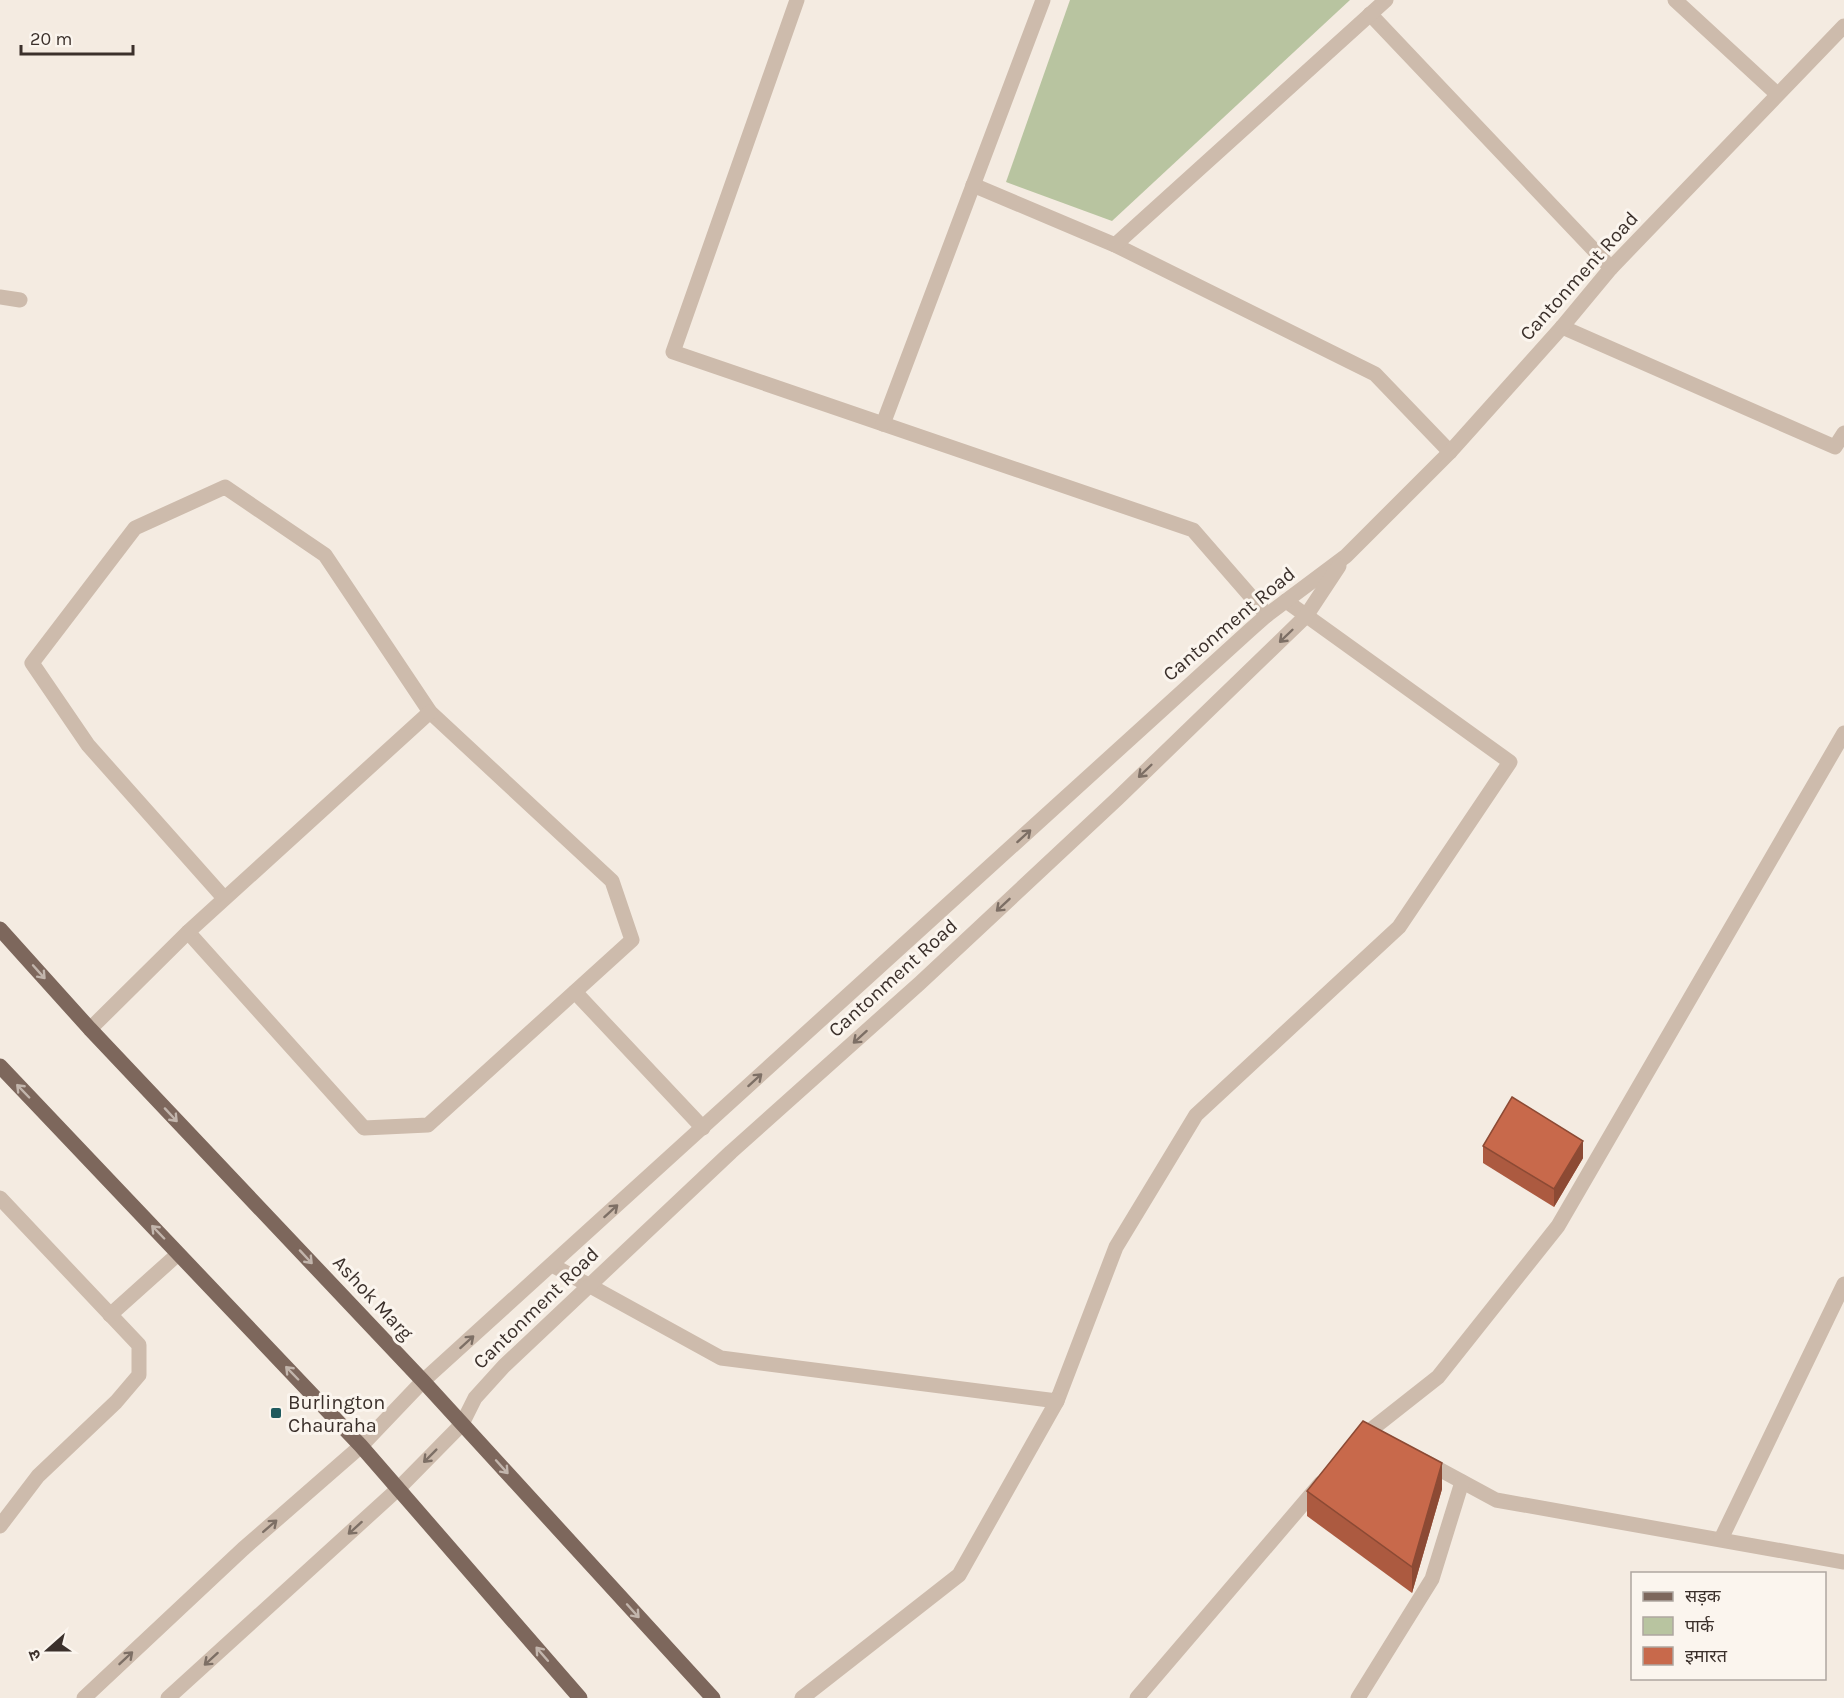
<svg xmlns="http://www.w3.org/2000/svg" width="1844" height="1698" font-family="Karla,'Noto Sans Devanagari',sans-serif">
	<style>
		.green { fill: #b8c4a0 }
		.lines { fill: none; stroke-linecap: round; stroke-linejoin: round }
		.minor { stroke: #cdbbac; stroke-width: 15 }
		.major { stroke: #7d675c; stroke-width: 15 }
		.wall { fill: #ac5a40 }
		.shaded-wall { fill: #8c4a34 }
		.building { fill: #c8694b; stroke: #8c4a34; stroke-width: 1.5 }
		.oneway { stroke: #7d6f65 }
		.oneway2 { stroke: #c2b5ac }
		.poi-dot { fill: #1f5a5e; stroke: #fbf5ee; stroke-width: 2 }
		.labels { text-anchor: middle; dominant-baseline: central; stroke-width: 6; stroke-linejoin: round; paint-order: stroke }
		.street-label { font-size: 20px; fill: #3b302b; stroke: #fbf5ee }
		.poi-label { font-size: 20px; fill: #3b302b; stroke: #fbf5ee; text-anchor: start }
	</style>
	<rect width="100%" height="100%" fill="#f4ebe1"/>
	<polygon class="green" points="1070,0 1350,0 1112,221 1006,182"/>
	<g class="lines">
		<g class="minor">
			<polyline points="797,0 673,352 1193,530 1267,615"/>
			<polyline points="1675,0 1777,94"/>
			<polyline points="1370,14 1611,268"/>
			<polyline points="973,185 1115,245 1375,374 1450,452"/>
			<polyline points="1115,245 1386,0"/>
			<polyline points="0,297 20,300"/>
			<polyline points="1562,327 1835,447 1844,433"/>
			<polyline points="883,424 1043,0"/>
			<polyline points="188,932 364,1128 428,1125 632,940 612,881 430,712 325,555 225,487 135,528 32,663 88,745 224,898"/>
			<polyline points="575,992 703,1128"/>
			<polyline points="90,1029 188,932 430,712"/>
			<polyline points="0,1198 139,1345 139,1375 116,1402 38,1476 0,1526"/>
			<polyline points="552,1265 721,1358 1057,1401 1116,1247 1196,1115 1399,927 1510,762 1286,601"/>
			<polyline points="110,1315 178,1254"/>
			<polyline points="1358,1440 1438,1377 1558,1226 1844,733"/>
			<polyline points="1424,1461 1496,1500 1844,1562"/>
			<polyline points="1721,1539 1844,1284"/>
			<polyline points="84,1698 243,1549 361,1446 423,1381 1250,630 1267,615 1346,556 1450,452 1562,327 1611,268 1844,26"/>
			<polyline points="168,1698 399,1488 462,1424 475,1398 504,1366 731,1152 920,983 1118,798 1306,616 1339,566"/>
			<polyline points="802,1698 959,1575 1057,1401"/>
			<polyline points="1137,1698 1321,1483"/>
			<polyline points="1358,1698 1432,1579 1462,1482"/>
		</g>
		<g class="major">
			<polyline points="0,929 90,1029 423,1381 713,1698"/>
			<polyline points="0,1066 361,1446 580,1698"/>
		</g>
	</g>
	<g class="wall">
		<polygon points="1483,1146 1583,1158 1554,1207 1483,1163"/>
		<polygon points="1442,1489 1412,1593 1307,1516 1307,1491"/>
	</g>
	<g class="shaded-wall">
		<polygon points="1583,1141 1583,1158 1554,1207 1554,1189"/>
		<polygon points="1442,1463 1442,1489 1412,1593 1412,1567"/>
	</g>
	<g class="building">
		<polygon points="1512,1097 1583,1141 1554,1189 1483,1146"/>
		<polygon points="1363,1421 1442,1463 1412,1567 1307,1491"/>
	</g>
	<defs><path id="oneway-shaft" d="M-6 0H5M1.5-3L5.5 0L1.5 3" fill="none" stroke-width="1.6" stroke-linecap="round" stroke-linejoin="round" transform="scale(1.5)"/></defs>
	<g class="oneway">
		<use href="#oneway-shaft" transform="translate(1286 636) rotate(136)"/>
		<use href="#oneway-shaft" transform="translate(1145 771) rotate(136)"/>
		<use href="#oneway-shaft" transform="translate(1024 836) rotate(-42)"/>
		<use href="#oneway-shaft" transform="translate(1003 905) rotate(137)"/>
		<use href="#oneway-shaft" transform="translate(860 1037) rotate(138)"/>
		<use href="#oneway-shaft" transform="translate(755 1080) rotate(-42)"/>
		<use href="#oneway-shaft" transform="translate(611 1211) rotate(-42)"/>
		<use href="#oneway-shaft" transform="translate(467 1342) rotate(-42)"/>
		<use href="#oneway-shaft" transform="translate(430 1456) rotate(135)"/>
		<use href="#oneway-shaft" transform="translate(270 1526) rotate(-41)"/>
		<use href="#oneway-shaft" transform="translate(355 1528) rotate(138)"/>
		<use href="#oneway-shaft" transform="translate(126 1658) rotate(-43)"/>
		<use href="#oneway-shaft" transform="translate(211 1659) rotate(138)"/>
	</g>
	<g class="oneway2">
		<use href="#oneway-shaft" transform="translate(39 972) rotate(48)"/>
		<use href="#oneway-shaft" transform="translate(23 1091) rotate(-134)"/>
		<use href="#oneway-shaft" transform="translate(171 1115) rotate(47)"/>
		<use href="#oneway-shaft" transform="translate(158 1232) rotate(-134)"/>
		<use href="#oneway-shaft" transform="translate(306 1257) rotate(47)"/>
		<use href="#oneway-shaft" transform="translate(292 1373) rotate(-134)"/>
		<use href="#oneway-shaft" transform="translate(502 1467) rotate(48)"/>
		<use href="#oneway-shaft" transform="translate(633 1611) rotate(48)"/>
		<use href="#oneway-shaft" transform="translate(542 1654) rotate(-131)"/>
	</g>
	<rect class="poi-dot" x="270" y="1407" width="12" height="12" rx="3"/>
	<g class="labels">
		<g class="street-label">
			<text transform="translate(1579 276) rotate(-48)">Cantonment Road</text>
			<text transform="translate(1229 624) rotate(-40)">Cantonment Road</text>
			<text transform="translate(893 978) rotate(-42)">Cantonment Road</text>
			<text transform="translate(373 1298) rotate(47)">Ashok Marg</text>
			<text transform="translate(536 1308) rotate(-44)">Cantonment Road</text>
		</g>
		<g class="poi-label">
			<text x="288" y="1402">Burlington<tspan x="288" dy="23">Chauraha</tspan></text>
		</g>
	</g>
	<rect x="1631" y="1572" width="195" height="108" fill="#fbf5ee" stroke="#aea6a0" stroke-width="1.5"/>
	<rect x="1643" y="1592" width="30" height="9" fill="#7d675c" stroke="#aea6a0" stroke-width="1.5"/>
	<text x="1685" y="1602" font-size="18" fill="#3b302b">सड़क</text>
	<rect x="1643" y="1617" width="30" height="18" fill="#b8c4a0" stroke="#aea6a0" stroke-width="1.5"/>
	<text x="1685" y="1632" font-size="18" fill="#3b302b">पार्क</text>
	<rect x="1643" y="1647" width="30" height="18" fill="#c8694b" stroke="#aea6a0" stroke-width="1.5"/>
	<text x="1685" y="1662" font-size="18" fill="#3b302b">इमारत</text>
	<g transform="translate(48 1650) rotate(249)" stroke="#fbf5ee" stroke-width="4.5" paint-order="stroke">
	<path d="M0-4.5L10 22L0 15L-10 22Z" fill="#3b302b"/>
	<text y="-9" font-size="16" font-weight="bold" text-anchor="middle" fill="#3b302b">उ</text>
	</g>
	<path d="M21 45v9h112v-9" fill="none" stroke="#3b302b" stroke-width="3"/>
	<text x="30" y="45" font-size="18" fill="#3b302b" stroke="#fbf5ee" stroke-width="4.5" paint-order="stroke">20 m</text>
</svg>
